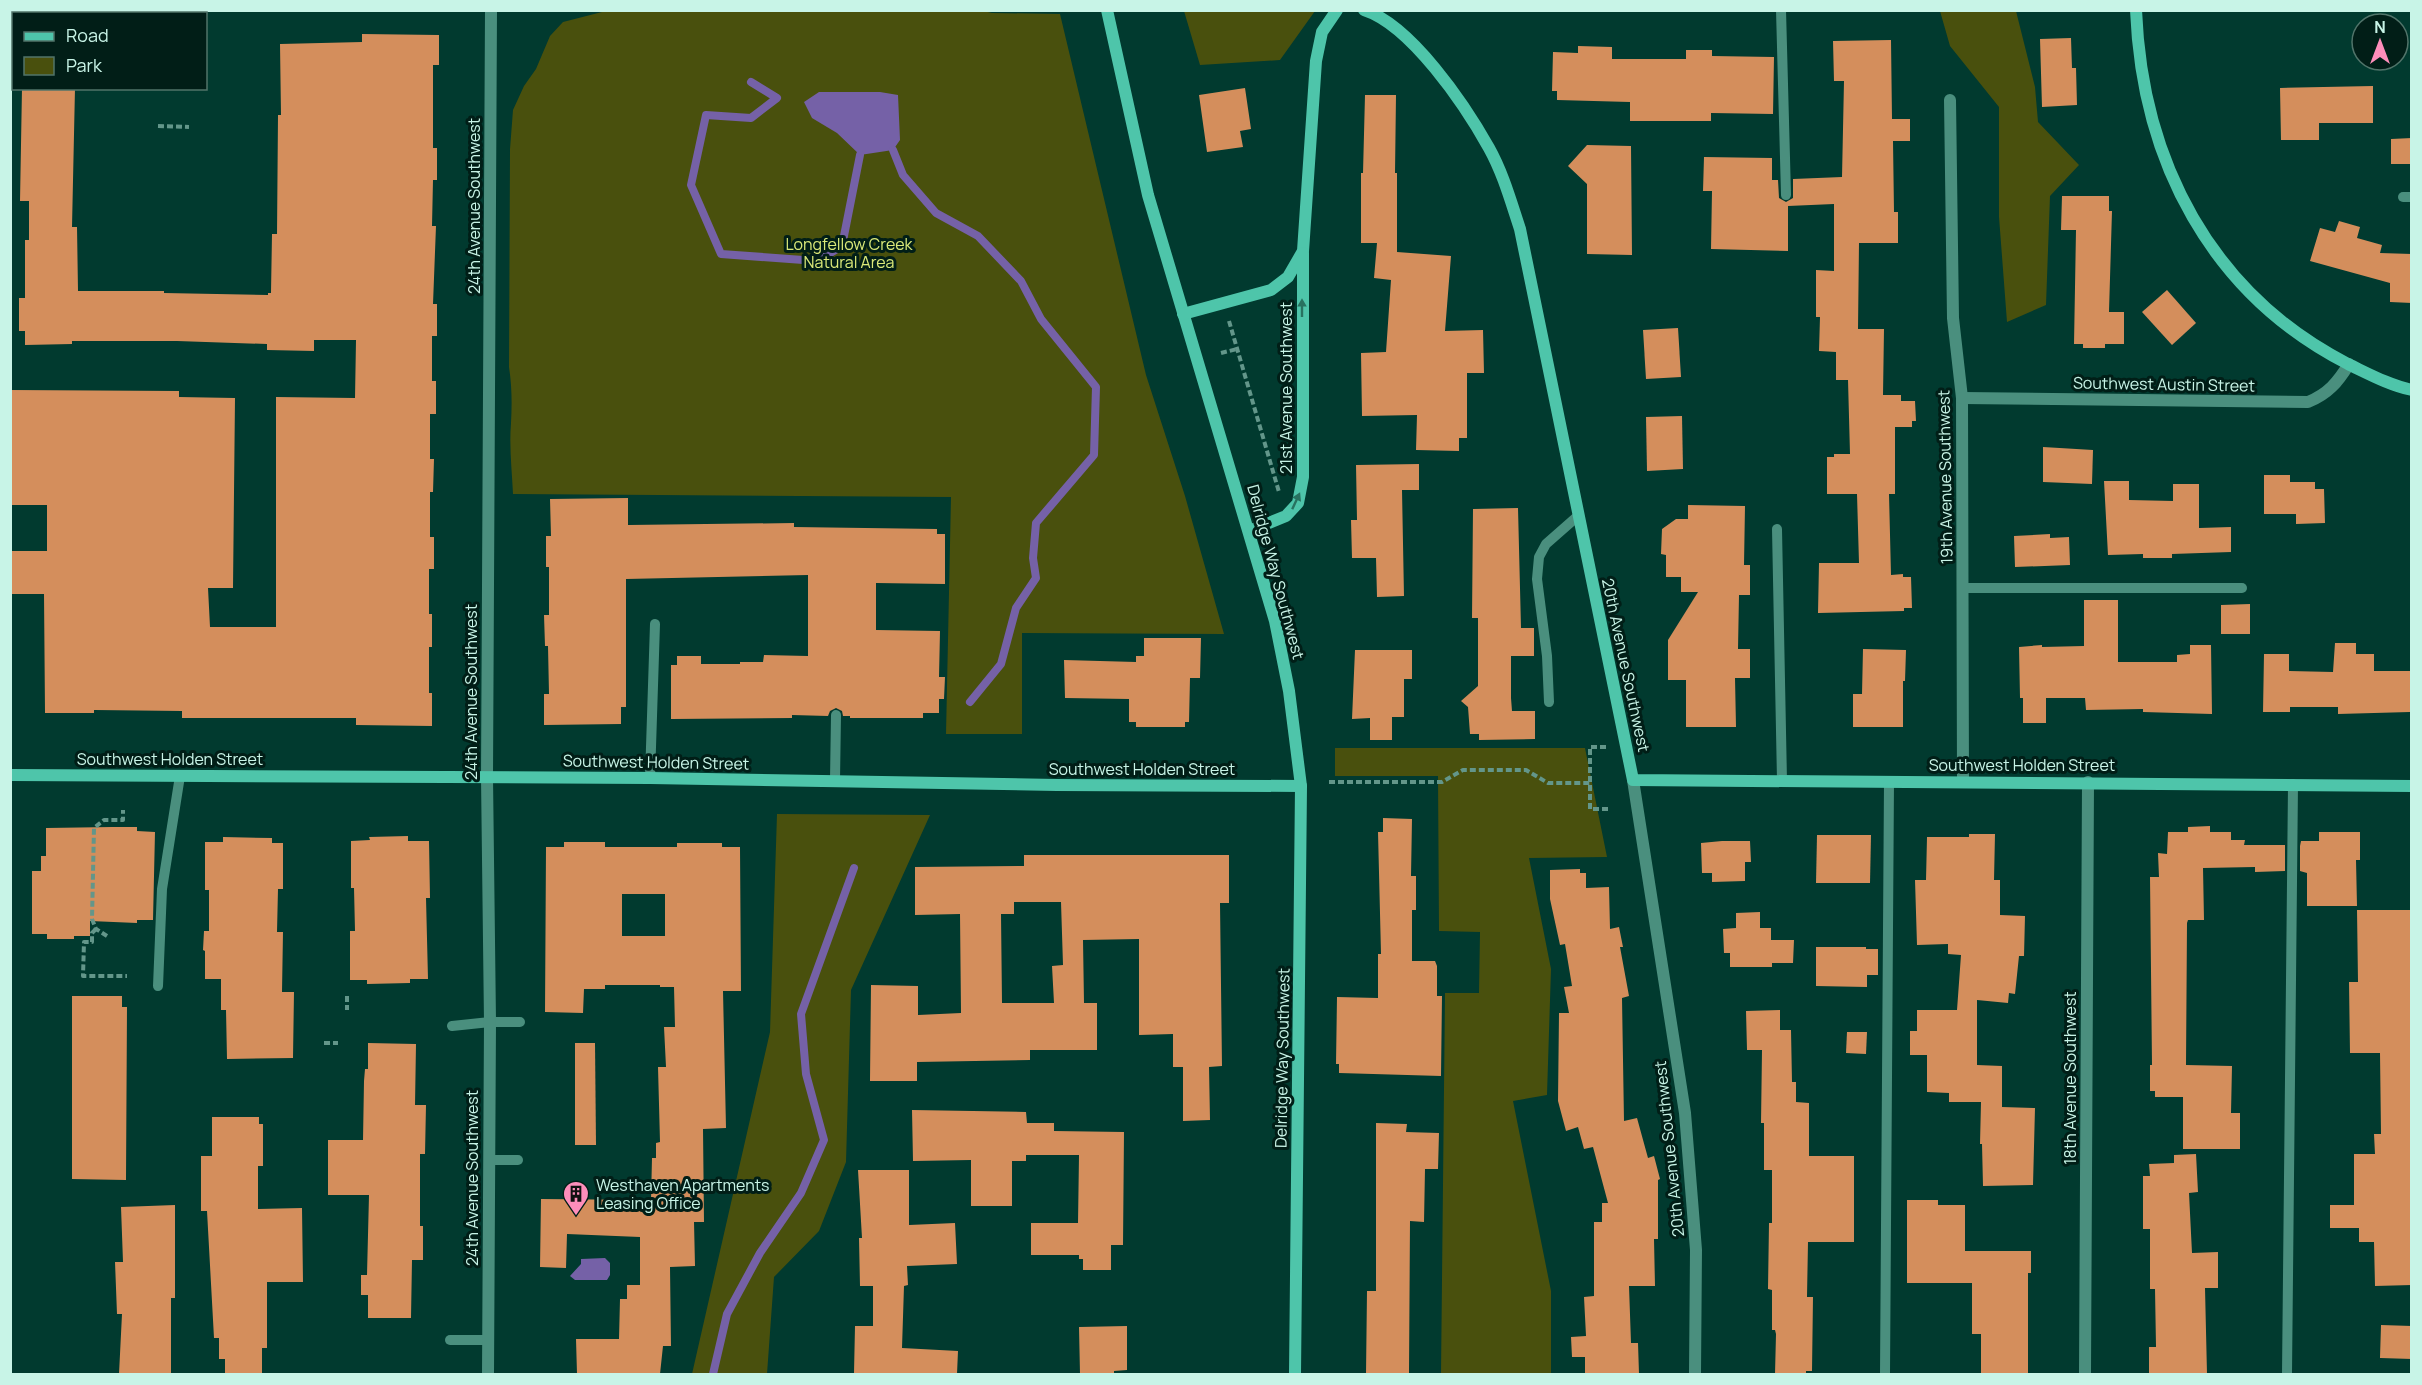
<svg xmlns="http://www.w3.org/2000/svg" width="2422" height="1385" font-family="Manrope,sans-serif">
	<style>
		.green { fill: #49500d }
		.water { fill: #7561a7 }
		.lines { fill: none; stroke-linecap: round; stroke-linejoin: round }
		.stream { stroke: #7561a7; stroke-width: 8 }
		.building { fill: #d48e5c; fill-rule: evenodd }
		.path { stroke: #63968a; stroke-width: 4; stroke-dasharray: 6 3; stroke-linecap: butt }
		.lane { stroke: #4a8f7e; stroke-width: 10 }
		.street { stroke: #4a8f7e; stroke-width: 12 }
		.secondary { stroke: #4ec5aa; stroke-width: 12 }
		.oneway { fill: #287260 }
		.labels { text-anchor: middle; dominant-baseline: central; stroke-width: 6; stroke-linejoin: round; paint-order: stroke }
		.street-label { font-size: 16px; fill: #c8f4e7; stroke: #011e17 }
		.park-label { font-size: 16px; fill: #dae979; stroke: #011e17 }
		.poi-label { font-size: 16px; fill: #c8f4e7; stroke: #011e17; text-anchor: start }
	</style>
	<rect width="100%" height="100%" fill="#013a2f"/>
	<g class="green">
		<path d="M632,10h347l13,3 68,1 86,361 39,121 39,138 -202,-1v101h-76l5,-237 -438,-3c-1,-23 -4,-47 -2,-71 1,-19 1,-36 -2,-56l1,-218 3,-39 11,-24 12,-17 14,-33 13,-14 39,-10z"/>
		<polygon points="1184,11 1184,10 1315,11 1280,60 1200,65"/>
		<polygon points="1940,11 2016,11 2035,87 2038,122 2079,165 2050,196 2046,305 2007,322 1999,217 1999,107 1950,46"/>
		<polygon points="1335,748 1585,748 1607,857 1529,858 1551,969 1547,1095 1513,1101 1551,1291 1551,1374 1441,1374 1445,993 1479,993 1480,932 1439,931 1438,776 1335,776"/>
		<polygon points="777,814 930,815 851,990 846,1162 819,1231 774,1277 767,1374 692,1374 770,1032"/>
	</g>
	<g class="water">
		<polygon points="819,92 880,92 898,95 900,140 893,150 860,155 837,133 812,118 804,102"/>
		<polygon points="605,1258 610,1263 610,1275 607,1280 575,1280 570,1276 581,1264 581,1259"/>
	</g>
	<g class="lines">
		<g class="stream">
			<polyline points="751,82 777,98 751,118 706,115 691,185 721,254 817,261 842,246 860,155"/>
			<polyline points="893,150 903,175 936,213 978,236 1021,281 1041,319 1096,387 1094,455 1036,523 1033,558 1036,578 1016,608 1001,664 970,702"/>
			<polyline points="713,1374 727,1314 760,1253 801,1193 824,1140 806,1074 801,1014 854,868"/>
		</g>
	</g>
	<g class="building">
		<polygon points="362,34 439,35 439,65 433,65 433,148 437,148 437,180 433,180 432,226 436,226 433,304 437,304 437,336 432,336 432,381 436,381 436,414 430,414 430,459 434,459 433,492 430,492 430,537 434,537 434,569 429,569 429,614 432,614 432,647 429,647 429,693 432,693 432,726 356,725 356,718 182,718 182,711 94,710 94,713 45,713 44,594 10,594 10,551 47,551 47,505 10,505 10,390 179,391 179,397 235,398 233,588 208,588 210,627 276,627 276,397 355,398 356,340 314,340 314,351 267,350 267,344 177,341 72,341 72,344 25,345 25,331 19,331 19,298 25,298 25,240 29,240 29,201 20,201 22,88 75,88 72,227 77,227 78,291 164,291 164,293 268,295 268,293 271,293 272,234 277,234 278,115 281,115 280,44 362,42"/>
		<polygon points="2071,38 2072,68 2076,68 2077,105 2042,107 2040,39"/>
		<polygon points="1891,40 1892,119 1910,119 1910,141 1893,141 1894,212 1898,212 1898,243 1859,243 1858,329 1884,329 1883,395 1901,395 1901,401 1915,401 1916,421 1912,421 1912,427 1895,427 1895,494 1889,494 1891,575 1903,574 1903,577 1911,577 1912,608 1904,608 1904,611 1818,613 1819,563 1859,563 1857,494 1827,494 1827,457 1834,457 1834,454 1850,454 1848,380 1836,380 1836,352 1819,351 1820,317 1816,317 1816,270 1834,271 1834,204 1788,206 1788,251 1711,249 1712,191 1703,191 1704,157 1772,158 1772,180 1778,180 1779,198 1786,202 1793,198 1793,179 1842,177 1844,81 1834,81 1833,41"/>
		<polygon points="1578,46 1612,47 1612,59 1686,59 1686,50 1712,50 1712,56 1774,57 1773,114 1711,113 1711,121 1630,121 1630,102 1557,100 1557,91 1552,91 1553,52 1578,53"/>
		<polygon points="2373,86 2373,123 2319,123 2319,140 2281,140 2280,88"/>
		<polygon points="1245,88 1251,129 1240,131 1243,147 1207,152 1199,95"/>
		<polygon points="1365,95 1396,95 1395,173 1397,173 1397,252 1451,256 1445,331 1483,330 1484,373 1467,373 1467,438 1459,438 1459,451 1416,450 1417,415 1362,416 1361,353 1386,352 1391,280 1374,278 1377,243 1361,243 1361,173 1363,173"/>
		<polygon points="2412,138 2412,164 2391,164 2391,139"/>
		<polygon points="1587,145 1631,146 1632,255 1587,254 1587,184 1568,166"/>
		<polygon points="2062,196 2109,196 2109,211 2112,211 2109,312 2124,312 2124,344 2105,344 2105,348 2083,348 2083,344 2074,344 2076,230 2061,230"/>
		<polygon points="2339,221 2360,227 2357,238 2382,245 2380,253 2412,254 2412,303 2390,302 2390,283 2310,261 2320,228 2335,232"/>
		<polygon points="2167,290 2196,323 2172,345 2142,312"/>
		<polygon points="1678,328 1681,377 1646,379 1643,330"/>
		<polygon points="1682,416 1683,469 1647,471 1646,417"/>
		<polygon points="2043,447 2093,450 2092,484 2043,482"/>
		<polygon points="1419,464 1419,490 1402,490 1404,596 1377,597 1376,558 1352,558 1351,520 1357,520 1356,465"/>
		<polygon points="2264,475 2290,475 2290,482 2315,482 2315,489 2324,489 2325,523 2296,524 2296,514 2264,514"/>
		<polygon points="2104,481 2129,481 2129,500 2173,501 2173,484 2199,484 2199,528 2231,527 2231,552 2172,554 2172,558 2143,558 2143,554 2108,555"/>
		<polygon points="628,498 628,525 794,523 794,527 937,529 937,534 945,534 945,584 876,583 876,630 940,631 939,677 945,677 944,699 939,699 939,713 923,713 923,718 850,718 850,716 843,716 842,711 836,708 830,711 828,716 792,715 792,718 671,719 671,665 677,665 677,656 701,656 701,664 740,664 740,662 763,662 764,655 808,656 808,575 626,579 626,707 621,707 621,724 544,725 544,694 549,694 548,646 545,646 544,615 549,615 549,567 546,567 546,536 551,536 550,499"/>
		<polygon points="1688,505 1745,506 1744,565 1750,565 1750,595 1739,595 1738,649 1750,649 1750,678 1735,678 1736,727 1686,727 1686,680 1668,680 1668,640 1698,592 1681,592 1681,577 1666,577 1666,555 1661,554 1662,529 1676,519 1688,519"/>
		<polygon points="1518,508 1521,628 1534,628 1534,656 1511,656 1511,698 1512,711 1535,711 1535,739 1479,740 1479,734 1470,734 1468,707 1461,701 1478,686 1478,618 1472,618 1473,509"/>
		<polygon points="2050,534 2050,538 2069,537 2070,565 2015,567 2014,536"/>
		<polygon points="2084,600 2118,600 2118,662 2177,662 2177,655 2190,654 2190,645 2211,645 2212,714 2143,712 2143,709 2086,710 2085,698 2046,698 2046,723 2023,723 2023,698 2020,698 2019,647 2042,645 2042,647 2084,646"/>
		<polygon points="2250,604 2250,634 2221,634 2221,605"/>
		<polygon points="1144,638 1201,638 1200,678 1190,678 1189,722 1185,722 1185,727 1136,727 1136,722 1129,722 1129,699 1065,698 1064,660 1136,662 1136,656 1144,656"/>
		<polygon points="2335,643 2356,643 2356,654 2374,654 2374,671 2412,671 2410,712 2338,714 2338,707 2290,707 2290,712 2263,712 2264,654 2289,654 2289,671 2333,672"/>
		<polygon points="1863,649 1906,650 1905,681 1903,681 1903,727 1853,727 1853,694 1862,694"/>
		<polygon points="1355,650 1412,650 1412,679 1404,679 1404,717 1392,717 1392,740 1370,740 1370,718 1352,719"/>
		<polygon points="1383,818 1412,819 1411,876 1416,876 1416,910 1412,910 1412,961 1435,961 1437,966 1437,996 1442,996 1441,1076 1339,1073 1339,1064 1336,1064 1337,997 1378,998 1378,954 1381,954 1378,832 1383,832"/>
		<polygon points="2210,826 2210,832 2231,832 2231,840 2245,840 2244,845 2285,845 2285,871 2255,872 2255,867 2203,868 2204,920 2188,920 2187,923 2186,1065 2232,1066 2231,1113 2240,1113 2240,1149 2183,1149 2183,1097 2155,1097 2155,1091 2150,1091 2150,1065 2152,1065 2150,877 2159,877 2158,853 2167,854 2168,832 2188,832 2188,827"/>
		<polygon points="112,827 137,827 137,831 155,832 153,920 137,920 137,923 90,921 90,936 74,936 74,939 47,939 47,934 32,934 32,871 41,871 41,856 46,856 46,828"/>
		<polygon points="2319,832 2360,832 2360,860 2356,860 2357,906 2307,906 2307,873 2300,871 2300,846 2301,841 2319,841"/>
		<polygon points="1969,834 1995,834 1994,880 2000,880 2000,915 2025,916 2024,956 2019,956 2015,994 2009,993 2008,1003 1977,1000 1977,1065 2002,1066 2002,1107 2035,1108 2033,1185 1983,1186 1982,1144 1980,1144 1981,1102 1949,1102 1949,1093 1927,1092 1927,1055 1910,1055 1910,1031 1917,1031 1917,1010 1957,1010 1961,955 1948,954 1948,944 1917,945 1915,880 1926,880 1927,837 1969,837"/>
		<polygon points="1817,835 1871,835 1870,883 1816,883"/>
		<polygon points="408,836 408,841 429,841 430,898 426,898 428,979 410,979 410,983 367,984 367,980 350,980 350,931 355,931 354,888 351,888 351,841 370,840 369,837"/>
		<polygon points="223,837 272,838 272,843 283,843 283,889 278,889 277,932 283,932 282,992 294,992 293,1058 227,1059 226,1010 221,1010 221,979 205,979 205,951 203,950 204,931 209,931 209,890 205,890 205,842 223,842"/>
		<polygon points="1722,841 1750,841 1751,862 1745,862 1745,881 1712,882 1712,873 1702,873 1701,843"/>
		<path d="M564,842h41v5h72v-4h45v4h18l1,144h-18l3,137 -23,1 1,93h-10l1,44 -25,1 1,79h-8l-3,28h-83l-1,-35h43l1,-40h7v-14h13v-48l-73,-3 -1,34 -26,-1 1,-68 110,1 1,-42h4v-15l4,-1 -2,-75h8l-2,-40h11l-1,-40h-14v-2h-55v4h-21l-1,24 -38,-1 1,-165h18zM622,894h43v42h-43z"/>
		<path d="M1024,855h205v48h-9l2,163 -13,1 1,53 -27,1v-54h-10v-33l-34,1v-96l-56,1 1,63h13v47h-67v10l-113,2v19h-47l1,-96 47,1v29l43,-2 -1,-99 -45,1v-48l109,-1zM1014,902h47l2,63 -11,1 2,37h-52l-1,-89h13z"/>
		<polygon points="1580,869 1580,873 1586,873 1586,888 1609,887 1610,929 1619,927 1623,947 1620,947 1629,996 1622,998 1624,1121 1637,1118 1648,1158 1654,1156 1660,1179 1658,1180 1658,1239 1654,1239 1655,1286 1629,1286 1631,1343 1638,1343 1639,1374 1585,1374 1585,1357 1572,1357 1571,1337 1586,1336 1584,1297 1594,1296 1594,1222 1602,1222 1602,1203 1608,1203 1593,1147 1584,1149 1578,1127 1566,1131 1558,1101 1559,1013 1569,1013 1564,987 1572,986 1565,944 1560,945 1550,899 1550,870"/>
		<polygon points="2357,910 2412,910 2412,1285 2375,1286 2374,1242 2359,1242 2359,1228 2330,1228 2330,1205 2354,1205 2354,1154 2375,1154 2374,1134 2381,1134 2380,1053 2350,1053 2349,982 2358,982"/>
		<polygon points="1760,912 1760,928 1771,928 1771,940 1794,940 1793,963 1772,963 1772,967 1730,967 1730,953 1724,953 1723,929 1736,928 1736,913"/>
		<polygon points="1816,947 1866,947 1866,949 1878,949 1878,975 1867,975 1867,987 1816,986"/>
		<polygon points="72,996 122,996 122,1007 127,1007 126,1180 72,1179"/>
		<polygon points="1780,1010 1780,1030 1791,1030 1792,1082 1796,1082 1796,1102 1809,1103 1809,1156 1854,1156 1854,1242 1808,1242 1807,1297 1813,1297 1812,1371 1806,1371 1806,1374 1775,1374 1776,1334 1775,1330 1772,1330 1772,1290 1768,1289 1769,1223 1772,1223 1772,1170 1764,1170 1764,1123 1761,1123 1762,1050 1747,1050 1746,1011"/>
		<polygon points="1847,1032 1867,1032 1866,1054 1846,1053"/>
		<polygon points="368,1043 416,1044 415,1105 426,1105 425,1154 420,1154 420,1226 423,1226 423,1260 412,1260 411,1318 368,1318 368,1295 361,1295 361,1275 367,1275 369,1195 328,1195 328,1140 363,1140 364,1081 365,1069 368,1069"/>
		<polygon points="575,1043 595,1043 596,1145 575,1145"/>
		<polygon points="912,1110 1026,1112 1027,1123 1054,1123 1054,1131 1124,1132 1123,1245 1111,1245 1111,1270 1083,1270 1083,1259 1079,1259 1079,1255 1031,1255 1031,1223 1078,1223 1079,1155 1026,1155 1026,1161 1012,1161 1012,1206 971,1206 971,1160 913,1161"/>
		<polygon points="212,1117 259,1117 259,1124 263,1124 263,1166 258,1166 258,1209 302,1208 303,1282 267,1282 267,1348 262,1348 262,1373 225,1373 225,1359 219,1359 219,1338 214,1338 207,1211 201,1211 201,1156 212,1156"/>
		<polygon points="1376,1123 1407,1124 1406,1132 1439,1133 1438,1169 1425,1169 1424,1222 1410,1221 1409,1374 1366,1374 1367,1291 1376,1291"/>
		<polygon points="2196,1154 2198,1192 2189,1193 2192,1253 2218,1252 2218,1288 2205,1288 2207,1374 2149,1374 2149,1347 2156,1347 2155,1289 2150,1289 2150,1229 2143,1229 2143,1176 2150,1176 2149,1164 2174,1163 2174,1155"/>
		<polygon points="858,1170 909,1170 909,1225 955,1223 957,1264 907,1266 908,1285 904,1286 902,1348 958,1351 957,1374 854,1373 855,1326 873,1326 873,1286 860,1286 859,1238 862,1238"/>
		<polygon points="1907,1200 1938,1200 1938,1205 1965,1205 1965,1251 2031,1251 2031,1273 2028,1273 2028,1374 1981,1374 1981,1334 1972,1334 1972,1283 1907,1283"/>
		<polygon points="175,1205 175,1298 171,1298 171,1374 119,1374 122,1314 117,1314 115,1262 123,1262 121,1207"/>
		<polygon points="2381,1325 2412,1326 2412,1359 2380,1358"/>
		<polygon points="1127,1326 1127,1370 1114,1371 1114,1374 1080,1374 1079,1327"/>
	</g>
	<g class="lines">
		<g class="path">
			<polyline points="158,126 189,127"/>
			<polyline points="1229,321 1279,492"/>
			<polyline points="1221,353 1237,349"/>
			<polyline points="1329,782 1442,782 1463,770 1526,770 1548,783 1590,783"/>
			<polyline points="1608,809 1590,809 1590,747 1608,747"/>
			<polyline points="96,929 92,933 92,942 84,942 83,976 127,976"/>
			<polyline points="107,936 96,929 92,919 94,828 104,820 123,820 123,810"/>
			<polyline points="347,996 347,1010"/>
			<polyline points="324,1043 338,1043"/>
		</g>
		<g class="lane">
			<polyline points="1781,10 1786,195"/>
			<polyline points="2403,197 2412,197"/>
			<polyline points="1777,529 1782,781"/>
			<polyline points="1963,588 2242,588"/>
			<polyline points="1549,702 1547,656 1537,579 1539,557 1546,544 1579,515"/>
			<polyline points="650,778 655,624"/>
			<polyline points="835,780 836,715"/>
			<polyline points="158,986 162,889 180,776"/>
			<polyline points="452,1026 490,1022 520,1022"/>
			<polyline points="489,1160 518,1160"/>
			<polyline points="450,1340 488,1340"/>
			<polyline points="1885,1374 1889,781"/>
			<polyline points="2287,1374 2293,784"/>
		</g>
		<g class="street">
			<polyline points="1950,100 1953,318 1962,398 1963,782"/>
			<path d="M1962,398l346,4c20,-8 30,-20 41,-38"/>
			<polyline points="1633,780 1685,1113 1696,1250 1695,1374"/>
			<polyline points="488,1374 490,1022 487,777 491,10"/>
			<polyline points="2085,1374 2088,782"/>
		</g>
		<g class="secondary">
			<polyline points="1107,10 1148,195 1275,621 1289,691 1301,786 1295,1374"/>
			<path d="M1364,10c47,15 101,95 125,138 14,25 22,54 31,81l113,551 779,6"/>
			<path d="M2136,10c6,151 75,284 212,354 21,10 41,21 64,26"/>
			<polyline points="1183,314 1271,290 1288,277 1303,251 1316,61 1322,32 1337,10"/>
			<polyline points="1249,531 1286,516 1298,503 1303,477 1303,253"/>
			<polyline points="10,775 650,778 1057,785 1301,786"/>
		</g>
	</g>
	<defs><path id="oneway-solid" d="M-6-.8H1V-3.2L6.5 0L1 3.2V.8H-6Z" transform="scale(1.5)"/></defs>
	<g class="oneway">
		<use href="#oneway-solid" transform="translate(1302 308) rotate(-90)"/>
		<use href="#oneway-solid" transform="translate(1296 501) rotate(-65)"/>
	</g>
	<defs>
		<symbol id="building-pin" viewBox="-11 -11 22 30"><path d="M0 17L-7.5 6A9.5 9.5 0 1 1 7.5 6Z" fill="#fe8ebb" stroke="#011e17"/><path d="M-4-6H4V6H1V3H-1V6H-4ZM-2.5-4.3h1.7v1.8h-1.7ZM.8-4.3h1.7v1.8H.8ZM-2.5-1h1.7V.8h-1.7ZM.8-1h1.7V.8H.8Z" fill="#111"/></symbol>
	</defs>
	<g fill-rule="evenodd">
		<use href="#building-pin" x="561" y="1179" width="30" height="40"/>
	</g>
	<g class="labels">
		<g class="street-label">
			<text transform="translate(474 206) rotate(-90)">24th Avenue Southwest</text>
			<text transform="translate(2164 384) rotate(1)">Southwest Austin Street</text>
			<text transform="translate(1286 388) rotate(-90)">21st Avenue Southwest</text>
			<text transform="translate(1945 477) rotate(-91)">19th Avenue Southwest</text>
			<text transform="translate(1276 572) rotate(75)">Delridge Way Southwest</text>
			<text transform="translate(1626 665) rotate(78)">20th Avenue Southwest</text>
			<text transform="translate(471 692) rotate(-90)">24th Avenue Southwest</text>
			<text x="170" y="759">Southwest Holden Street</text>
			<text transform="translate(656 762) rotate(1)">Southwest Holden Street</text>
			<text x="2022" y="765">Southwest Holden Street</text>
			<text x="1142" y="769">Southwest Holden Street</text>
			<text transform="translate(1282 1058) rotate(-89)">Delridge Way Southwest</text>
			<text transform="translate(2070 1078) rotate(-90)">18th Avenue Southwest</text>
			<text transform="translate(1669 1149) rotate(-96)">20th Avenue Southwest</text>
			<text transform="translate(472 1178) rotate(-90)">24th Avenue Southwest</text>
		</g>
		<g class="park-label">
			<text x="849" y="244">Longfellow Creek<tspan x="849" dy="18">Natural Area</tspan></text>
		</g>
		<g class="poi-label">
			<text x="596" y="1185">Westhaven Apartments<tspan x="596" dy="18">Leasing Office</tspan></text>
		</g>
	</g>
	<rect width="2422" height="1385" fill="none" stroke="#c8f4e7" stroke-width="24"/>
	<rect x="12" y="12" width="195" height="78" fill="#011e17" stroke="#51746a" stroke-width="1.5"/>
	<rect x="24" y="32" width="30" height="9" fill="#4ec5aa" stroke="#51746a" stroke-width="1.5"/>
	<text x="66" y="42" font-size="18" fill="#c8f4e7">Road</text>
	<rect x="24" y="57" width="30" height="18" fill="#49500d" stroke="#51746a" stroke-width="1.5"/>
	<text x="66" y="72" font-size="18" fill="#c8f4e7">Park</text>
	<g transform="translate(2380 42)"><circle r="28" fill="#011e17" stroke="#51746a" stroke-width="1.5"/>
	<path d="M0-4.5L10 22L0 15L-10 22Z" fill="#fe8ebb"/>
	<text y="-9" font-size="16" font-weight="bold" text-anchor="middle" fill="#c8f4e7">N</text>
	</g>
</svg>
